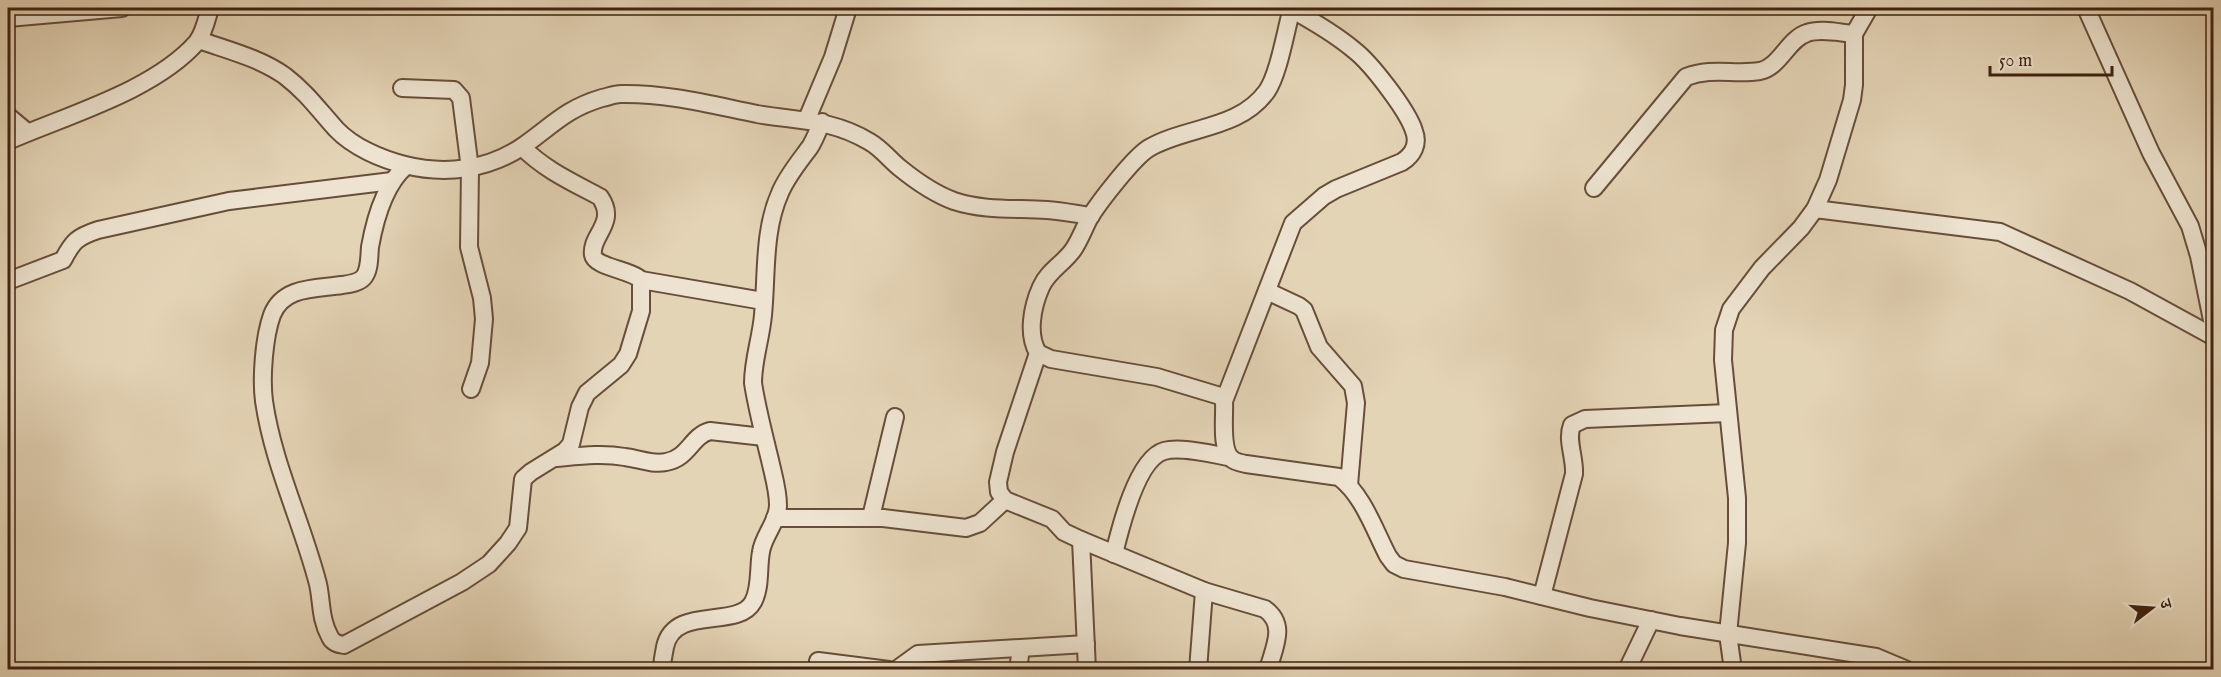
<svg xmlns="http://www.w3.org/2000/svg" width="2221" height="677" font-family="'IM FELL English','Noto Serif Devanagari',serif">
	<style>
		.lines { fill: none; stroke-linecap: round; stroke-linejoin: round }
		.minor-casing { stroke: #684e3a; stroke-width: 20 }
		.minor { stroke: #ede3d0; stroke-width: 16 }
	</style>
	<rect width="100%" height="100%" fill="#e4d4b6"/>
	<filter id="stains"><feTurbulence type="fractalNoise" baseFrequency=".00333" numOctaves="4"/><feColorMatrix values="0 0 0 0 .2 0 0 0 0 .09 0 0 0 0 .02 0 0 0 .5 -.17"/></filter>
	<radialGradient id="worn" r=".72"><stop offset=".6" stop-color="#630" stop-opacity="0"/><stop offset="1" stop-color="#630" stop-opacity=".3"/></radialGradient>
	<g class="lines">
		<defs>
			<g id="minor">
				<path d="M1292,8c-6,21 -13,65 -25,83 -28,39 -80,35 -118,57 -15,9 -49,53 -59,69 -6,11 -10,23 -17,33 -10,14 -25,21 -32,37 -9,20 -14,48 -3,66l13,6 106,18 63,19 4,5c1,14 -4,49 8,58 3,3 9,4 14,5l93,13c24,18 35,52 49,79l6,8 10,5 101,18 85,21 90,18 196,31 31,13"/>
				<polyline points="2086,8 2151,153 2190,226 2199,256 2214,330"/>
				<polyline points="8,18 122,8"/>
				<path d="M199,40c28,10 61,18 86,36 22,17 33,33 51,53 17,18 45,30 69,36 40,10 83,5 118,-19 29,-20 42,-37 79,-48 6,-1 12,-4 19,-4 46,-1 91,11 136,20 41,7 75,5 113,28 12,7 20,18 30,26 16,13 35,26 54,33 30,10 62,7 93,9 15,1 29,4 44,6"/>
				<polyline points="402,88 454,90 461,98 470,169 469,247 482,298 484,319 480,363 471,389"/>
				<polyline points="8,116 27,132"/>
				<polyline points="807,119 833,57 848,8"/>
				<path d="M8,141c59,-26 146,-50 189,-99 7,-9 10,-24 13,-34"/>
				<path d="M406,166c-22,19 -31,53 -36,81 -1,10 0,24 -7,31 -5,5 -14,6 -21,7 -26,4 -59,1 -70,30 -8,22 -11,63 -8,86 9,63 38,121 54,183 4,18 2,35 12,53 3,6 8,7 14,8l118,-63 27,-18 19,-21 10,-15 5,-49 8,-7 34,-21 6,-7 9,-37 7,-14 34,-28 7,-11 13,-43v-31c-10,-10 -46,-13 -48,-25 -3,-20 25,-32 7,-58 -28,-15 -55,-27 -78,-50"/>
				<path d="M1594,188l92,-111c26,-10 48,-2 74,-6 20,-4 28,-32 47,-38 14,-5 33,0 47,1"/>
				<polyline points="1815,209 2000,232 2130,291 2214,337"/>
				<polyline points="641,280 763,301"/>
				<path d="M8,281l55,-21c10,-19 14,-23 35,-30l131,-29 163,-20"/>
				<polyline points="1267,291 1299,306 1304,310 1319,347 1353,386 1356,403 1349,485"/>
				<path d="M1038,353l-33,99 -7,30 1,10 6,8 47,19 12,13 17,8 123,51 61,18c22,16 9,38 3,61"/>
				<path d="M1224,401l69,-178 31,-27 12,-7 66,-27c11,-7 17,-18 12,-31 -6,-20 -43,-68 -60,-81 -19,-16 -43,-30 -65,-42"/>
				<path d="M556,458c23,-2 46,-5 69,-1 15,2 27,8 41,5 23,-4 25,-26 44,-31l54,6"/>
				<polyline points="871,517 895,417"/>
				<polyline points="775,518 883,518 966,528 980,523 1005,500"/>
				<polyline points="1081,540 1087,670"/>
				<path d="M1114,554c6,-25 23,-95 50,-103 16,-5 47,3 65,6"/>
				<path d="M1542,596l32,-122c1,-17 -8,-34 -2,-49l13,-6 143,-6"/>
				<polyline points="818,661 889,670"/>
				<path d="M663,670c-2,-8 1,-15 2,-23 9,-43 73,-17 88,-45 8,-14 5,-35 8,-50 2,-16 17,-30 17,-47 0,-15 -5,-31 -8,-45 -6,-25 -13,-51 -17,-77 0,-23 8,-45 10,-68 4,-40 0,-84 17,-122 7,-17 19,-31 30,-46 5,-8 8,-17 12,-25"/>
				<polyline points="896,670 918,654 1086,644"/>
				<polyline points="1018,670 1021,648"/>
				<polyline points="1198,670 1204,591"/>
				<polyline points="1627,670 1651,620"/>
				<polyline points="1733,670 1728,634 1737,543 1737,498 1723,360 1724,330 1731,309 1762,268 1801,228 1815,209 1828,180 1852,100 1854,85 1854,34 1869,8"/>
			</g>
		</defs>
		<use href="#minor" class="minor-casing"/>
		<use href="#minor" class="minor"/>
	</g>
	<rect width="2221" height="677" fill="none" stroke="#e4d4b6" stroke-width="30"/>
	<rect x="9" y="9" width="2203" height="659" fill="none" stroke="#3f2211" stroke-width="3"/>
	<rect x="15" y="15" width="2191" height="647" fill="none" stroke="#3f2211" stroke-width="1.5"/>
	<g transform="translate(2152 608) rotate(73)" stroke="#ede3d0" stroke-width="4.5" paint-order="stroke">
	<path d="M0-4.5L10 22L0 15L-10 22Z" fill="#3f2211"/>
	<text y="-9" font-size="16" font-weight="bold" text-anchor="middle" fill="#3f2211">उ</text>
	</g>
	<path d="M1990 66v9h122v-9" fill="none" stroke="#3f2211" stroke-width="3"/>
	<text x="1999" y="66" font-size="18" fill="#3f2211" stroke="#ede3d0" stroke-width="4.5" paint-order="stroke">50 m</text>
	<rect width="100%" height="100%" filter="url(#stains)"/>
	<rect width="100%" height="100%" fill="url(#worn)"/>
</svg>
